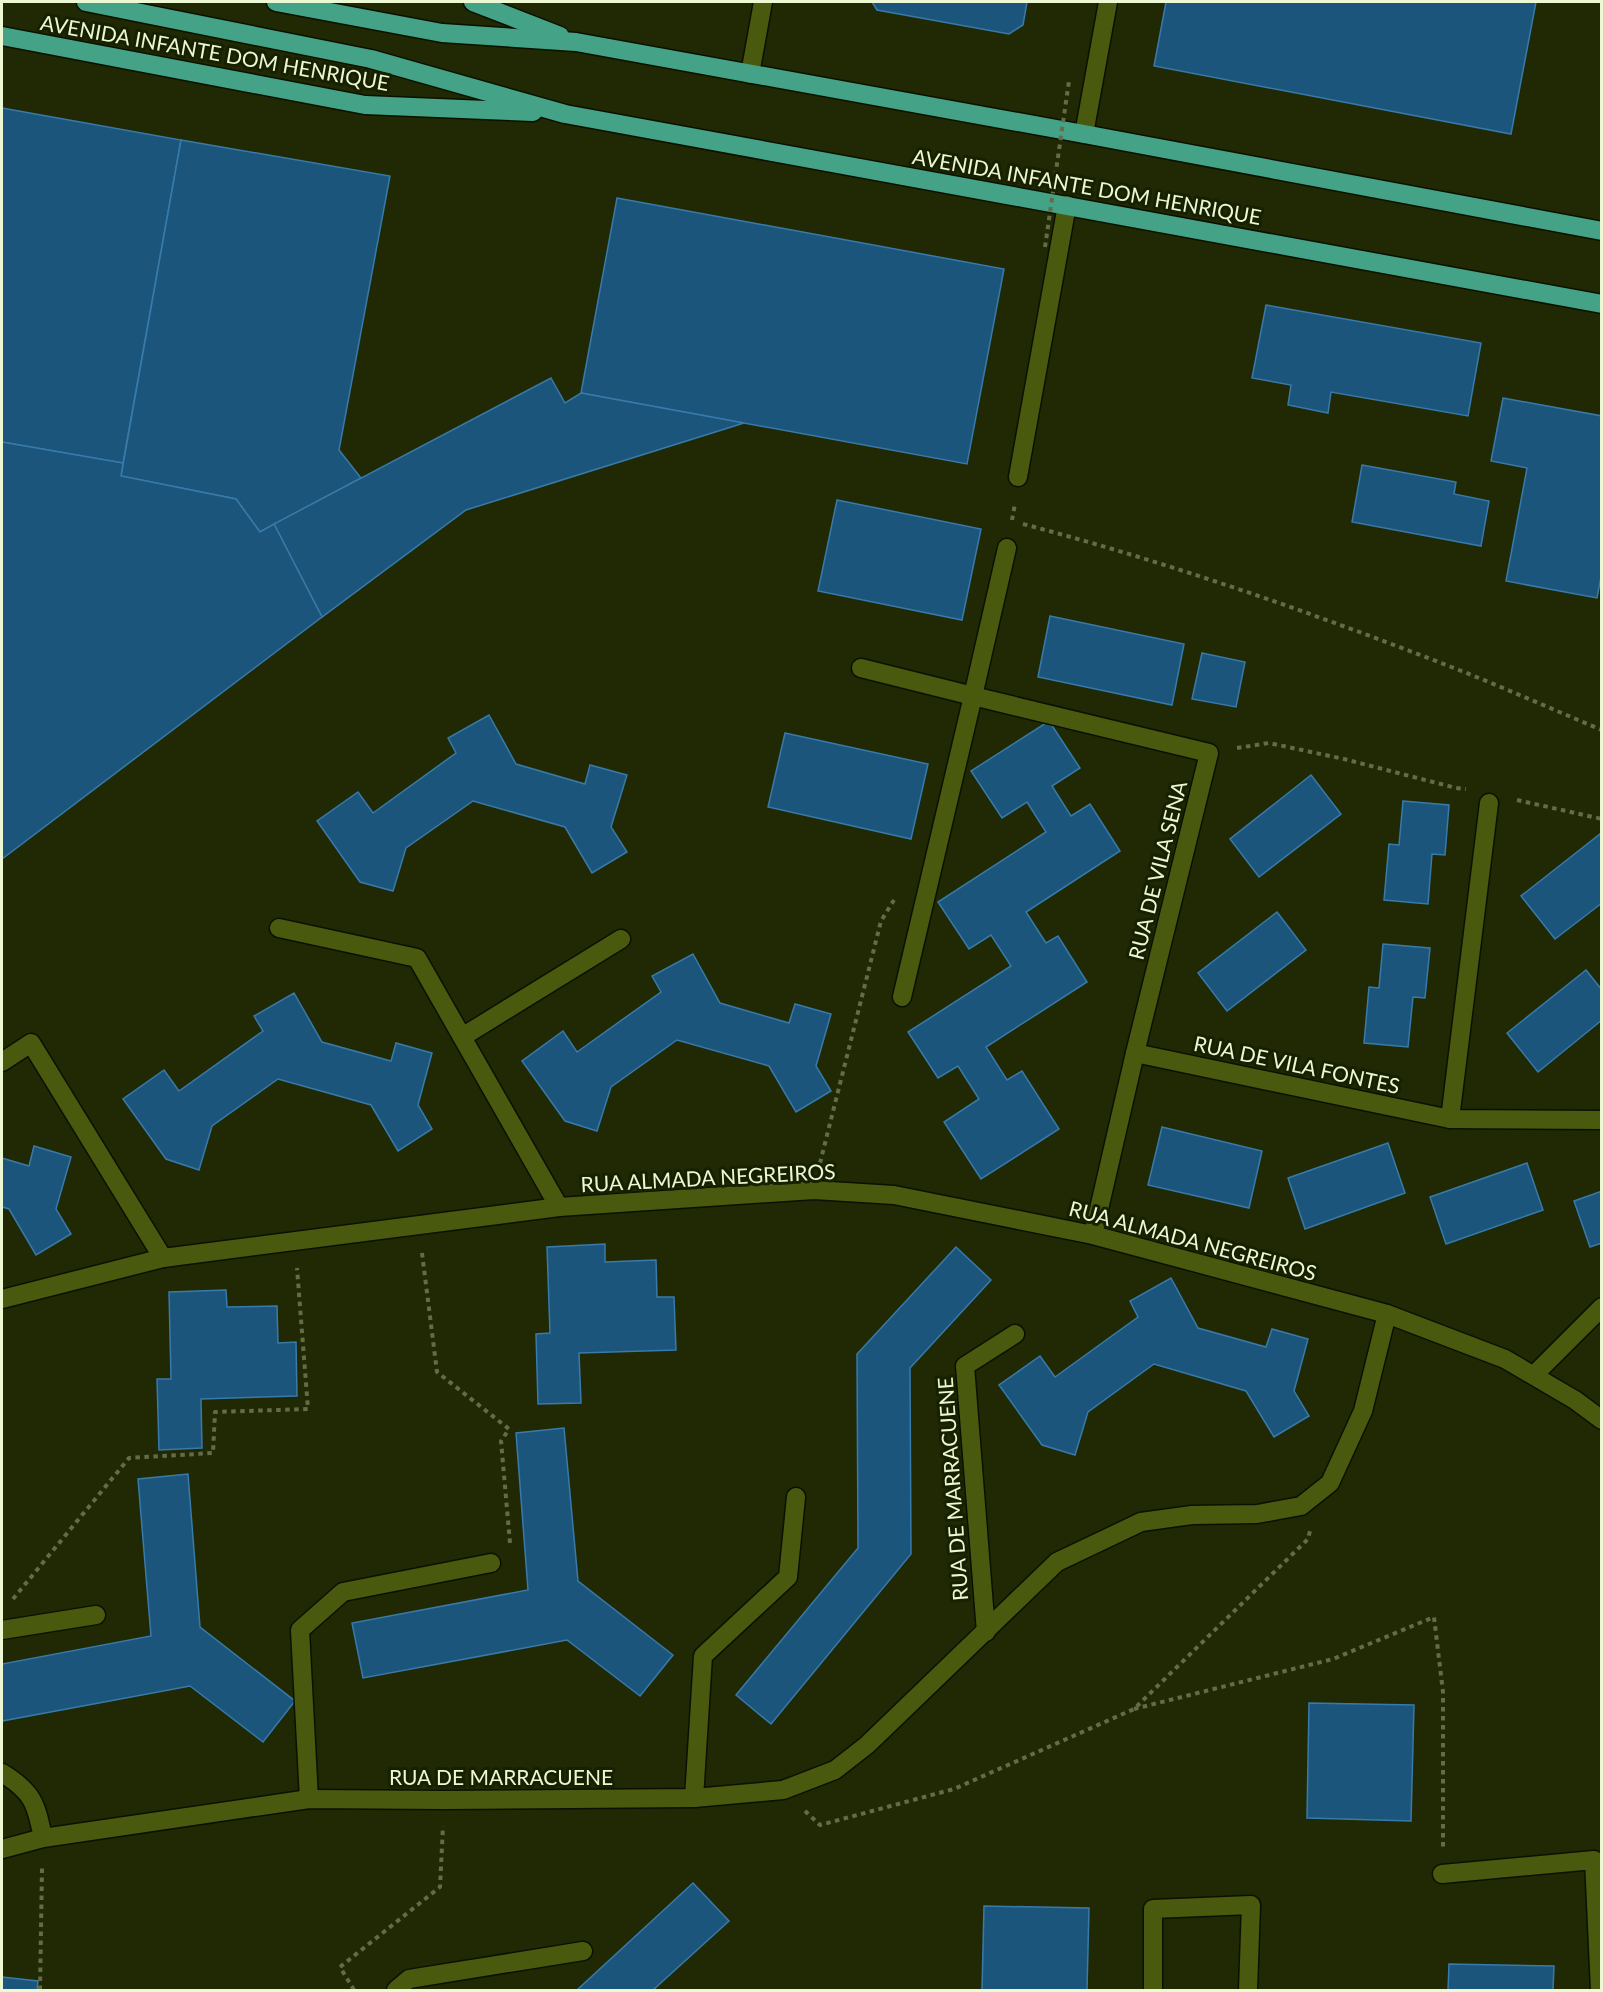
<svg xmlns="http://www.w3.org/2000/svg" width="1603" height="1992" font-family="Lato,sans-serif">
	<style>
		.building { fill: #1c557b; stroke: #387aaa; stroke-width: 1.5 }
		.lines { fill: none; stroke-linecap: round; stroke-linejoin: round }
		.service-casing { stroke: #0b1100; stroke-width: 21 }
		.minor-casing { stroke: #0b1100; stroke-width: 21 }
		.trunk-casing { stroke: #0b1100; stroke-width: 21 }
		.path { stroke: #626d47; stroke-width: 4; stroke-dasharray: 4.5 4.5; stroke-linecap: butt }
		.service { stroke: #495a0e; stroke-width: 18 }
		.minor { stroke: #495a0e; stroke-width: 18 }
		.trunk { stroke: #44a286; stroke-width: 18 }
		.path-bridge { stroke: #626d47; stroke-width: 4; stroke-dasharray: 4.5 4.5; stroke-linecap: butt }
		.labels { text-anchor: middle; dominant-baseline: central; stroke-width: 6; stroke-linejoin: round; paint-order: stroke }
		.street-label { font-size: 21px; fill: #ebf8d3; stroke: #172000 }
	</style>
	<rect width="100%" height="100%" fill="#202903"/>
	<g class="building">
		<polygon points="872,2 1027,2 1023,25 1009,34 877,10"/>
		<polygon points="1166,2 1536,2 1511,134 1154,66"/>
		<polygon points="2,108 181,140 123,463 2,442"/>
		<polygon points="181,140 390,176 339,450 361,478 260,532 236,499 121,476"/>
		<polygon points="617,198 1004,269 967,464 581,393"/>
		<polygon points="1266,305 1481,343 1468,416 1331,392 1328,413 1288,405 1291,385 1252,378"/>
		<polygon points="551,378 565,403 581,393 744,423 466,510 322,617 274,524"/>
		<polygon points="1503,398 1602,416 1602,572 1597,598 1506,581 1527,468 1491,461"/>
		<polygon points="2,442 123,463 121,476 236,499 260,532 274,524 322,617 2,859"/>
		<polygon points="1362,465 1456,482 1454,494 1489,501 1481,546 1352,522"/>
		<polygon points="837,500 981,529 962,620 818,591"/>
		<polygon points="1050,616 1184,644 1172,705 1038,677"/>
		<polygon points="1202,653 1245,662 1236,707 1192,699"/>
		<polygon points="489,715 516,764 585,784 590,765 627,775 611,827 627,852 592,873 565,827 473,801 406,848 393,891 360,882 317,821 358,792 373,813 456,753 448,738"/>
		<polygon points="1049,721 1080,768 1052,786 1071,816 1090,804 1120,851 1026,912 1046,943 1058,936 1087,982 986,1047 1007,1080 1022,1071 1059,1129 981,1179 944,1122 979,1099 958,1066 938,1078 908,1032 1011,966 991,935 969,949 938,902 1046,832 1027,802 1002,818 971,771"/>
		<polygon points="785,733 928,764 911,839 768,807"/>
		<polygon points="1311,775 1341,814 1259,877 1230,839"/>
		<polygon points="1403,801 1449,805 1445,855 1432,854 1428,904 1384,900 1389,844 1399,845"/>
		<polygon points="1600,834 1602,836 1602,903 1555,939 1521,896"/>
		<polygon points="1277,912 1306,950 1227,1011 1198,973"/>
		<polygon points="1383,944 1430,948 1425,998 1413,997 1408,1047 1364,1043 1369,987 1379,988"/>
		<polygon points="693,954 720,1003 789,1023 795,1004 831,1014 816,1066 831,1091 796,1112 769,1066 677,1040 611,1087 597,1131 565,1121 522,1061 563,1031 577,1052 661,992 652,976"/>
		<polygon points="1586,970 1602,990 1602,1020 1538,1072 1507,1033"/>
		<polygon points="294,993 322,1042 391,1061 396,1043 432,1053 418,1105 432,1129 398,1151 371,1105 278,1079 212,1126 199,1170 166,1159 123,1099 164,1070 179,1091 263,1031 254,1016"/>
		<polygon points="1162,1127 1262,1151 1249,1208 1148,1185"/>
		<polygon points="1388,1143 1405,1193 1305,1229 1288,1178"/>
		<polygon points="34,1146 71,1157 56,1209 71,1234 36,1255 9,1209 2,1207 2,1158 29,1166"/>
		<polygon points="1527,1163 1543,1210 1446,1244 1430,1197"/>
		<polygon points="1602,1191 1602,1243 1590,1247 1574,1201"/>
		<polygon points="605,1244 605,1262 656,1260 657,1297 674,1297 676,1350 579,1353 581,1403 538,1404 536,1334 550,1333 547,1247"/>
		<polygon points="956,1247 991,1280 910,1368 911,1554 771,1724 736,1695 858,1548 857,1354"/>
		<polygon points="1171,1278 1198,1328 1266,1347 1272,1329 1308,1339 1294,1391 1309,1416 1274,1437 1246,1391 1154,1364 1088,1412 1075,1455 1042,1445 999,1385 1040,1356 1055,1377 1138,1317 1130,1301"/>
		<polygon points="226,1290 227,1307 277,1306 278,1343 296,1342 297,1396 201,1399 202,1448 159,1450 157,1379 171,1379 169,1292"/>
		<polygon points="564,1428 578,1581 673,1655 640,1696 567,1640 363,1678 352,1623 528,1590 516,1433"/>
		<polygon points="188,1474 200,1627 295,1701 263,1742 190,1686 2,1721 2,1664 151,1636 138,1479"/>
		<polygon points="1309,1703 1414,1705 1411,1821 1307,1818"/>
		<polygon points="693,1883 729,1921 653,1990 577,1990"/>
		<polygon points="984,1906 1089,1908 1087,1990 982,1990"/>
		<polygon points="1449,1964 1554,1966 1553,1990 1448,1990"/>
		<polygon points="2,1977 38,1981 37,1990 2,1990"/>
	</g>
	<g class="lines">
		<defs>
			<g id="service">
				<polyline points="750,74 763,2"/>
				<polyline points="1018,477 1067,205"/>
				<polyline points="279,928 417,958 559,1207"/>
				<polyline points="462,1037 621,939"/>
				<polyline points="2,1062 31,1043 163,1258"/>
				<polyline points="1450,1119 1489,803"/>
				<polyline points="2,1630 96,1615"/>
				<polyline points="986,1632 965,1366 1015,1334"/>
				<path d="M2,1773c31,19 34,30 41,65"/>
				<polyline points="694,1798 703,1656 788,1577 796,1497"/>
				<polyline points="309,1799 300,1630 343,1592 491,1563"/>
				<polyline points="1442,1874 1594,1860 1600,1990"/>
				<polyline points="396,1990 409,1979 583,1951"/>
				<polyline points="1153,1990 1153,1909 1251,1905 1248,1990"/>
			</g>
			<g id="minor">
				<polyline points="1084,134 1108,2"/>
				<polyline points="861,668 973,696 1007,548"/>
				<polyline points="902,997 973,696 1209,753 1135,1053 1093,1235"/>
				<polyline points="1135,1053 1450,1119 1602,1120"/>
				<polyline points="2,1299 163,1258 559,1207 814,1190 894,1195 1093,1235 1387,1314 1505,1359 1575,1400 1602,1420"/>
				<polyline points="1534,1375 1602,1307"/>
				<polyline points="2,1849 43,1838 309,1799 444,1800 694,1798 783,1790 835,1770 867,1745 1057,1562 1141,1522 1192,1515 1257,1514 1301,1506 1330,1483 1363,1411 1387,1314"/>
			</g>
			<g id="trunk">
				<polyline points="86,2 371,59 565,114 1602,304"/>
				<polyline points="276,2 442,33 576,42 1084,134 1602,231"/>
				<polyline points="473,2 560,36"/>
				<polyline points="2,36 365,105 533,112"/>
			</g>
		</defs>
		<use href="#service" class="service-casing"/>
		<use href="#minor" class="minor-casing"/>
		<use href="#trunk" class="trunk-casing"/>
		<g class="path">
			<polyline points="1012,520 1015,504"/>
			<path d="M1023,524c148,39 293,90 436,146 48,19 95,40 143,60"/>
			<polyline points="1237,748 1269,743 1344,759 1456,788 1466,789"/>
			<polyline points="1517,800 1602,819"/>
			<polyline points="820,1163 881,921 894,900"/>
			<polyline points="422,1253 437,1372 509,1429 501,1441 510,1543"/>
			<polyline points="13,1599 129,1458 213,1453 215,1412 308,1409 297,1268"/>
			<polyline points="1134,1709 1333,1659 1434,1617 1443,1692 1443,1847"/>
			<polyline points="805,1811 820,1825 954,1789 1134,1709 1308,1539 1310,1531"/>
			<polyline points="40,1990 42,1868"/>
			<polyline points="354,1990 340,1967 440,1887 443,1826"/>
		</g>
		<use href="#service" class="service"/>
		<use href="#minor" class="minor"/>
		<use href="#trunk" class="trunk"/>
		<polyline class="path-bridge" points="1045,247 1069,81"/>
	</g>
	<g class="labels">
		<g class="street-label">
			<text transform="translate(215 52) rotate(10)">AVENIDA INFANTE DOM HENRIQUE</text>
			<text transform="translate(1087 186) rotate(10)">AVENIDA INFANTE DOM HENRIQUE</text>
			<text transform="translate(1157 870) rotate(-76)">RUA DE VILA SENA</text>
			<text transform="translate(1297 1064) rotate(12)">RUA DE VILA FONTES</text>
			<text transform="translate(708 1177) rotate(-3)">RUA ALMADA NEGREIROS</text>
			<text transform="translate(1193 1240) rotate(15)">RUA ALMADA NEGREIROS</text>
			<text transform="translate(952 1489) rotate(-94)">RUA DE MARRACUENE</text>
			<text x="501" y="1776">RUA DE MARRACUENE</text>
		</g>
	</g>
	<rect width="1603" height="1992" fill="none" stroke="#ebf8d3" stroke-width="6"/>
</svg>
